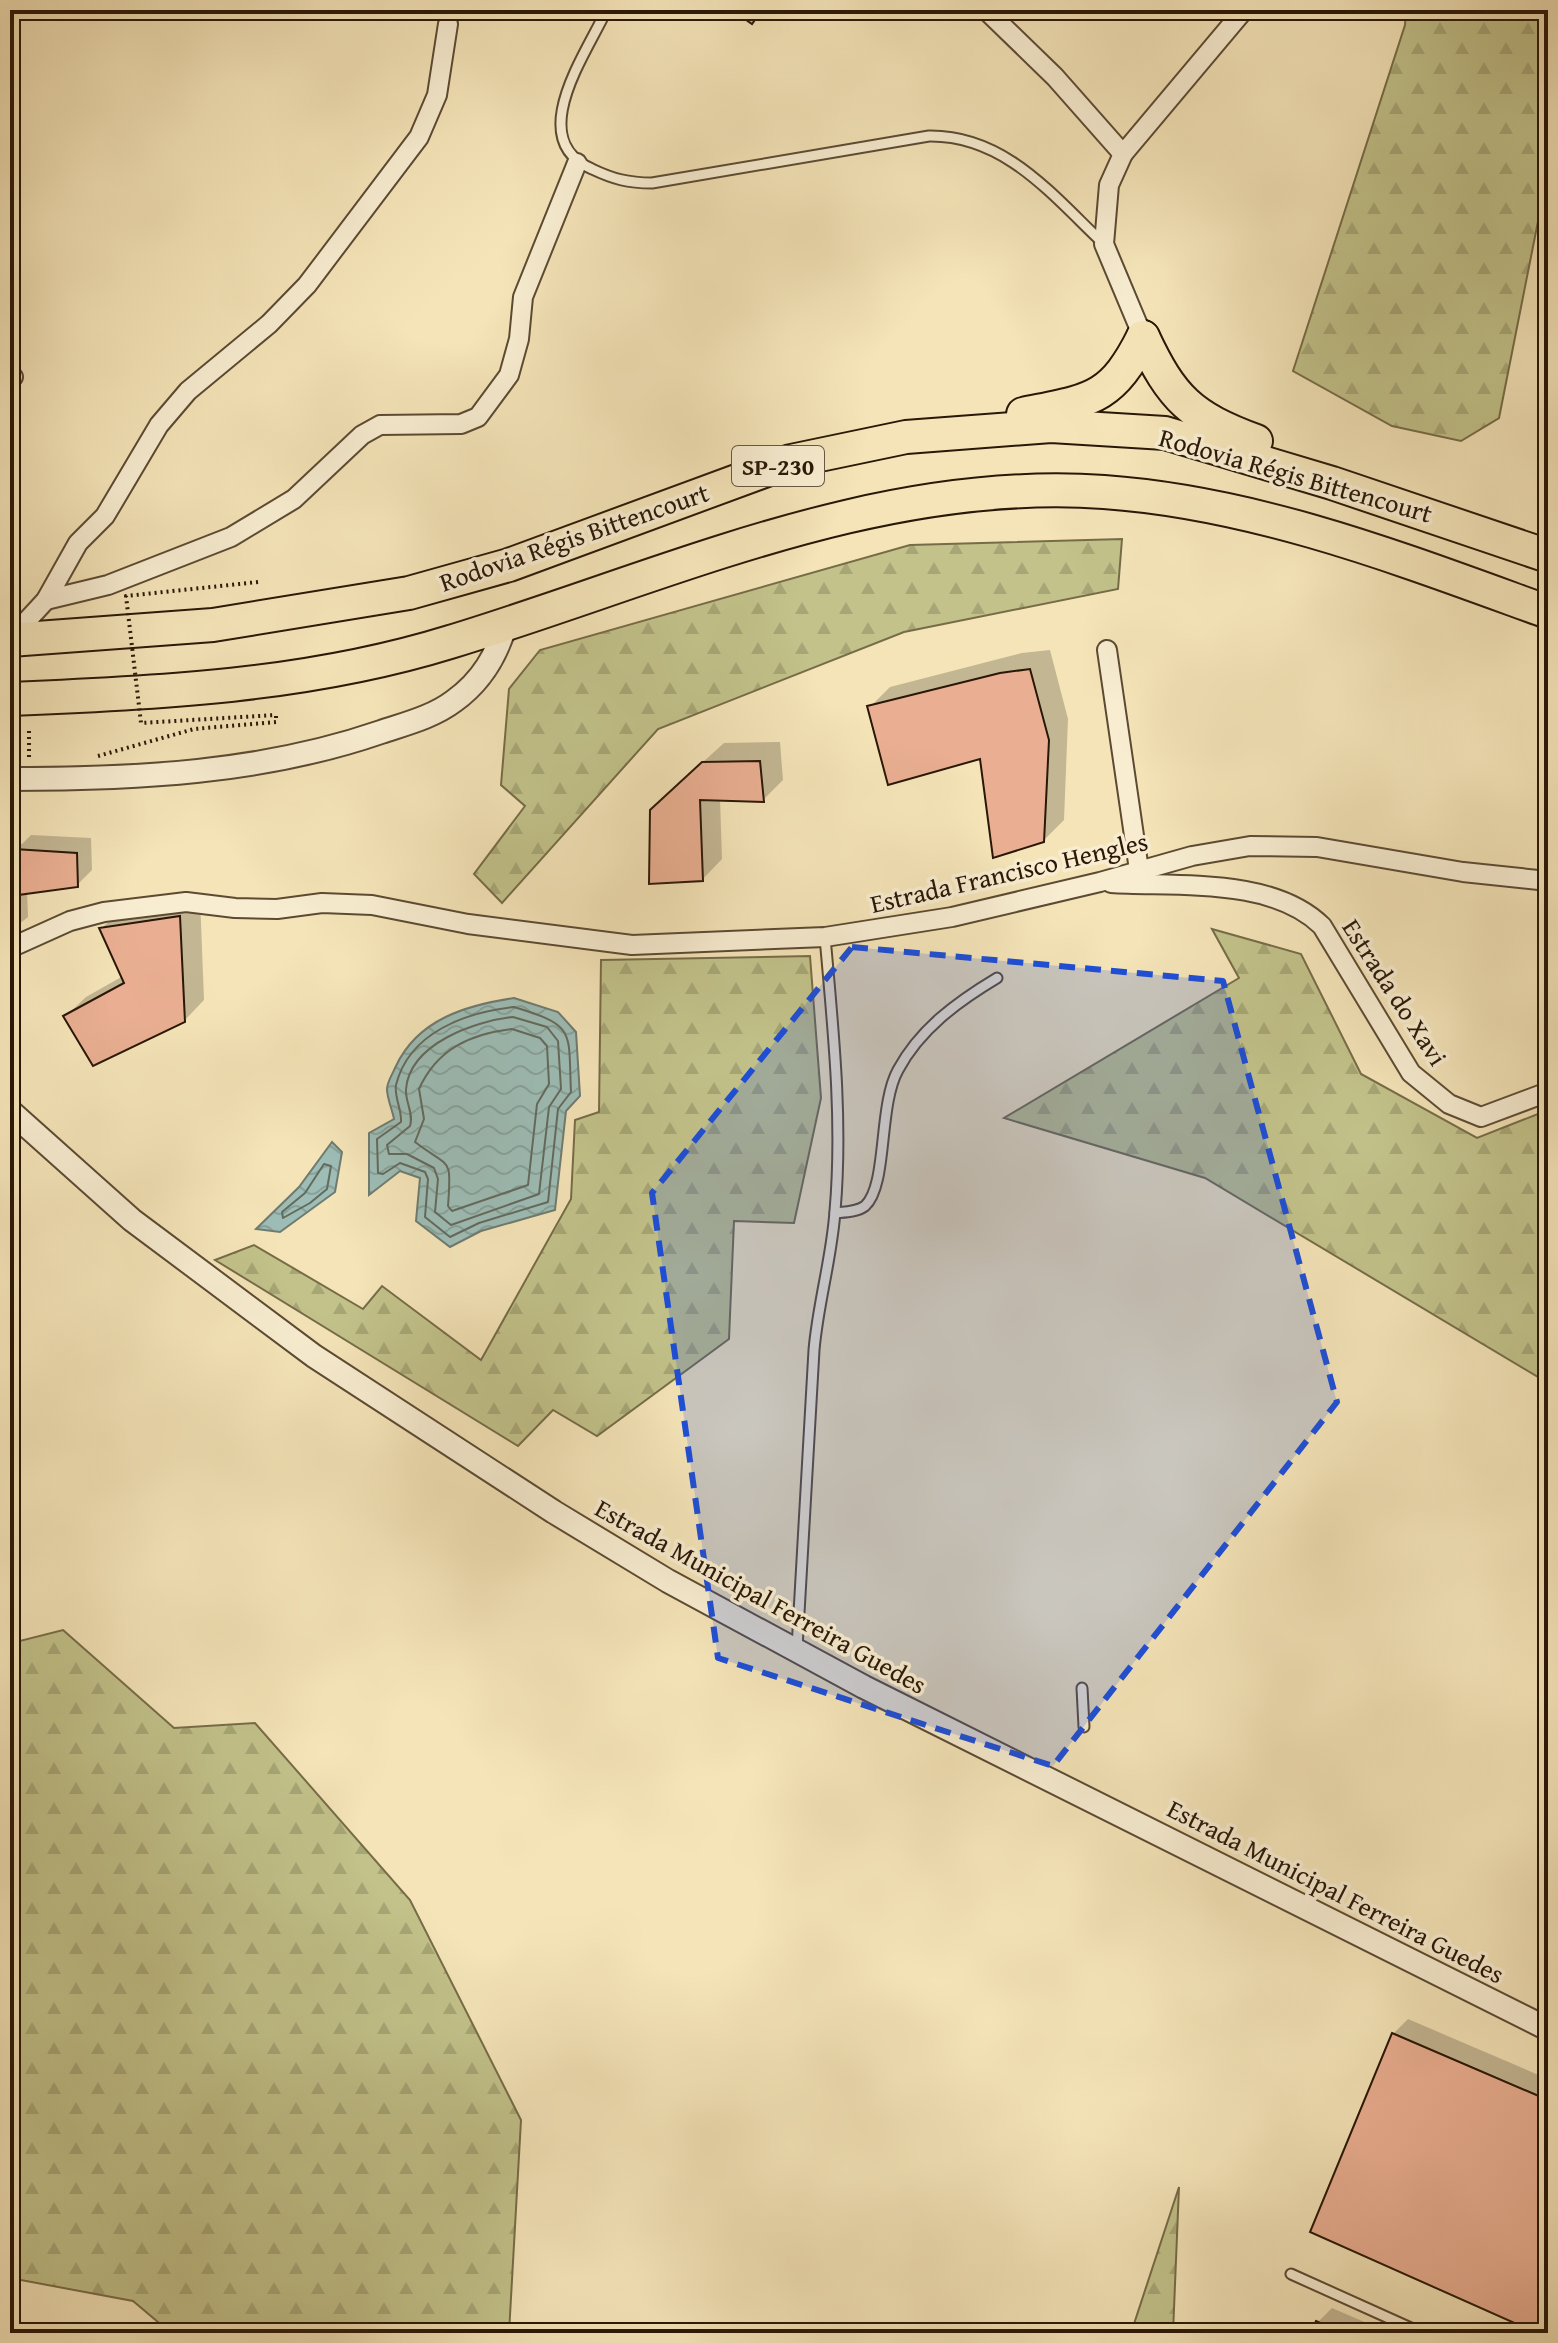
<svg xmlns="http://www.w3.org/2000/svg" width="1558" height="2343" font-family="'Gentium Book Plus',serif">
	<style>
		.forest { fill: url(#forest-firs); stroke: #766c48; stroke-width: 2 }
		.water { fill: url(#water-waves); stroke: #6f7b70; stroke-width: 2 }
		.shadow { fill: #0003 }
		.lines { fill: none; stroke-linecap: round; stroke-linejoin: round }
		.shore { stroke: #636a5e; stroke-width: 2 }
		.building { fill: #eaaf92; stroke: #291707; stroke-width: 2 }
		.service-casing { stroke: #5c4a33; stroke-width: 13 }
		.minor-casing { stroke: #5c4a33; stroke-width: 22 }
		.tertiary-casing { stroke: #5c4a33; stroke-width: 26 }
		.motorway-casing { stroke: #291707; stroke-width: 36 }
		.path { stroke: #291707; stroke-width: 4; stroke-dasharray: 2 4; stroke-linecap: butt }
		.service { stroke: #f8edd1; stroke-width: 9 }
		.minor { stroke: #f8edd1; stroke-width: 18 }
		.tertiary { stroke: #f8edd1; stroke-width: 22 }
		.motorway { stroke: #f4e4b8; stroke-width: 32 }
		.path-bridge { stroke: #291707; stroke-width: 4; stroke-dasharray: 2 4; stroke-linecap: butt }
		.marked { fill: #1d4ed8; fill-opacity: 0.2; stroke: #1d4ed8; stroke-width: 6; stroke-dasharray: 16 10; stroke-linejoin: round }
		.labels { text-anchor: middle; dominant-baseline: central; stroke-width: 7; stroke-linejoin: round; paint-order: stroke }
		.shield { fill: #f8edd1; stroke: #675744; stroke-width: 2 }
		.shield-label { font-size: 24px; font-weight: bold; fill: #291707 }
		.street-label { font-size: 26px; fill: #291707; stroke: #f8edd1 }
	</style>
	<defs>
		<pattern id="forest-firs" width="22" height="20" patternUnits="userSpaceOnUse" patternTransform="scale(2)"><rect width="22" height="20" fill="#c2c28a"/><path d="M5 1l3.5 6h-7zM16 11l3.5 6h-7z" fill="#a7a676"/></pattern>
		<pattern id="water-waves" width="16" height="10" patternUnits="userSpaceOnUse" patternTransform="scale(2)"><rect width="16" height="10" fill="#9dbdb6"/><path d="M0 5q4-4 8 0t8 0" fill="none" stroke="#87a29b"/></pattern>
	</defs>
	<rect width="100%" height="100%" fill="#f4e4b8"/>
	<filter id="stains"><feTurbulence type="fractalNoise" baseFrequency=".0025" numOctaves="4"/><feColorMatrix values="0 0 0 0 .2 0 0 0 0 .09 0 0 0 0 .02 0 0 0 .5 -.17"/></filter>
	<radialGradient id="worn" r=".72"><stop offset=".6" stop-color="#630" stop-opacity="0"/><stop offset="1" stop-color="#630" stop-opacity=".3"/></radialGradient>
	<g class="forest">
		<polygon points="1406,10 1548,10 1548,171 1499,418 1461,441 1392,426 1293,371 1405,25"/>
		<polygon points="1122,539 1118,589 904,632 658,729 502,903 474,874 525,806 501,785 509,689 540,650 910,545"/>
		<polygon points="1212,929 1301,954 1361,1074 1477,1138 1548,1110 1548,1383 1205,1178 1004,1118 1239,978"/>
		<polygon points="810,956 821,1098 794,1223 734,1221 729,1339 597,1436 553,1410 518,1446 215,1260 254,1245 363,1309 382,1286 481,1360 571,1199 575,1120 599,1112 601,960"/>
		<polygon points="63,1630 174,1728 255,1723 410,1900 521,2120 509,2333 171,2333 133,2301 10,2278 10,1638 16,1642"/>
		<polygon points="1179,2187 1173,2333 1131,2333"/>
	</g>
	<g class="water">
		<path d="M514,998l44,14 18,20 4,64 -14,15 -11,99 -74,21 -31,16 -34,-26 4,-43 -20,-7 -31,24v-62l25,-14c-2,-10 -7,-21 -7,-30 0,-7 6,-16 9,-23 22,-47 71,-61 118,-68z"/>
		<polygon points="332,1142 342,1152 335,1192 280,1232 256,1229 299,1187"/>
	</g>
	<g class="shadow">
		<polygon points="1050,650 1068,719 1064,820 1043,841 982,757 870,707 890,687 1022,653"/>
		<polygon points="780,742 783,780 763,800 720,799 722,859 702,880 672,790 724,743"/>
		<polygon points="31,835 91,838 92,870 77,885 27,891 28,917 10,931 10,843 22,844"/>
		<polygon points="200,897 204,1000 184,1021 66,1016 86,997 123,976 101,929 121,909"/>
		<polygon points="1408,2019 1548,2079 1548,2333 1542,2333 1393,2034"/>
		<polygon points="1332,2308 1390,2333 1313,2333 1318,2322"/>
	</g>
	<g class="lines">
		<g class="shore">
			<path d="M514,1007c63,19 54,24 57,85l-13,17 -10,93 -69,21 -29,14 -25,-20 3,-38 -3,-7 -25,-9 -17,11 -5,-1 -1,-34 24,-17c1,-12 -7,-25 -5,-37 13,-53 71,-73 118,-78z"/>
			<path d="M513,1017l34,10 11,14 3,48 -12,18 -10,87 -88,31 -16,-13 3,-33 -4,-11 -27,-14h-18l-2,-9 23,-19c4,-13 -5,-24 -4,-37 4,-46 70,-68 107,-72z"/>
			<path d="M512,1029l28,9 7,8 2,38 -12,20 -9,81 -76,26 -4,-5c4,-51 2,-37 -33,-64l9,-23 -5,-30c18,-40 51,-55 93,-60z"/>
			<polygon points="324,1164 331,1166 327,1189 310,1203 283,1218 282,1212 305,1193"/>
		</g>
	</g>
	<g class="building">
		<polygon points="732,10 762,10 752,24"/>
		<polygon points="1030,669 1049,740 1044,842 993,858 980,759 888,785 867,706 1000,673"/>
		<polygon points="760,761 764,802 700,800 703,881 649,884 650,810 702,762"/>
		<polygon points="14,849 77,853 78,887 18,895 18,888 10,889 10,858 15,858"/>
		<polygon points="18,888 20,929 10,933 10,889"/>
		<polygon points="180,916 185,1022 93,1066 63,1016 124,983 99,928"/>
		<polygon points="1392,2033 1548,2100 1548,2333 1537,2333 1310,2232"/>
		<polygon points="1316,2321 1342,2333 1311,2333"/>
	</g>
	<g class="lines">
		<defs>
			<g id="service">
				<path d="M605,13c-21,44 -80,127 -13,156 21,10 36,14 60,14l277,-47c76,-1 123,59 175,108"/>
				<path d="M835,1213c10,-1 22,-1 30,-7 23,-21 13,-100 33,-136 22,-41 59,-68 99,-92"/>
				<path d="M797,1648l17,-298c4,-47 18,-93 21,-139 8,-91 -2,-183 -10,-274"/>
				<polyline points="1082,1688 1084,1727"/>
				<polyline points="1291,2274 1422,2333"/>
			</g>
			<g id="minor">
				<polyline points="986,10 1055,77 1123,154"/>
				<polyline points="1143,337 1104,244 1109,185 1123,154 1244,10"/>
				<polyline points="10,380 13,377"/>
				<polyline points="46,600 108,585 231,537 294,499 362,435 380,425 461,424 478,417 509,375 519,339 523,297 577,163"/>
				<polyline points="10,639 46,600 78,543 105,516 159,425 188,391 269,324 307,285 419,137 437,95 448,24"/>
				<polyline points="1107,650 1139,870"/>
				<path d="M1111,883c67,4 161,-6 211,43l89,147 38,31 32,13 67,-25"/>
				<polyline points="10,948 70,921 104,912 186,902 235,908 277,909 322,903 372,905 468,924 632,945 825,937 952,917 1100,882 1192,856 1250,846 1317,847 1463,872 1548,881"/>
			</g>
			<g id="tertiary">
				<path d="M10,779c126,0 252,-6 371,-47 24,-8 52,-15 73,-31 28,-20 43,-46 52,-78"/>
				<polyline points="10,1111 132,1220 314,1356 554,1512 668,1581 864,1687 1548,2029"/>
			</g>
			<g id="motorway">
				<path d="M1143,337c29,62 48,80 113,104"/>
				<path d="M1023,414c67,-14 88,-13 120,-77"/>
				<polyline points="10,640 213,625 409,593 509,565 791,461 906,437 1051,426 1165,433 1332,483 1548,556"/>
				<path d="M10,699c148,-6 298,-13 440,-57 214,-65 425,-166 654,-150 155,11 300,68 444,120"/>
			</g>
		</defs>
		<use href="#service" class="service-casing"/>
		<use href="#minor" class="minor-casing"/>
		<use href="#tertiary" class="tertiary-casing"/>
		<use href="#motorway" class="motorway-casing"/>
		<g class="path">
			<polyline points="29,731 29,761"/>
			<polyline points="98,756 194,729 276,722 276,715"/>
		</g>
		<use href="#service" class="service"/>
		<use href="#minor" class="minor"/>
		<use href="#tertiary" class="tertiary"/>
		<use href="#motorway" class="motorway"/>
		<polyline class="path-bridge" points="258,582 126,596 141,723 276,715"/>
	</g>
	<path class="marked" d="M852,947l371,34 114,421 -284,364 -335,-108 -66,-465z"/>
	<g class="labels">
		<rect class="shield" x="732" y="446" width="92" height="40" rx="6"/>
		<g class="shield-label">
			<text x="778" y="466">SP-230</text>
		</g>
		<g class="street-label">
			<text transform="translate(1296 475) rotate(16)">Rodovia Régis Bittencourt</text>
			<text transform="translate(574 537) rotate(-19)">Rodovia Régis Bittencourt</text>
			<text transform="translate(1009 872) rotate(-13)">Estrada Francisco Hengles</text>
			<text transform="translate(1395 992) rotate(57)">Estrada do Xavi</text>
			<text transform="translate(761 1596) rotate(29)">Estrada Municipal Ferreira Guedes</text>
			<text transform="translate(1336 1891) rotate(27)">Estrada Municipal Ferreira Guedes</text>
		</g>
	</g>
	<rect width="1558" height="2343" fill="none" stroke="#f4e4b8" stroke-width="40"/>
	<rect x="12" y="12" width="1534" height="2319" fill="none" stroke="#291707" stroke-width="4"/>
	<rect x="20" y="20" width="1518" height="2303" fill="none" stroke="#291707" stroke-width="2"/>
	<rect width="100%" height="100%" filter="url(#stains)"/>
	<rect width="100%" height="100%" fill="url(#worn)"/>
</svg>
